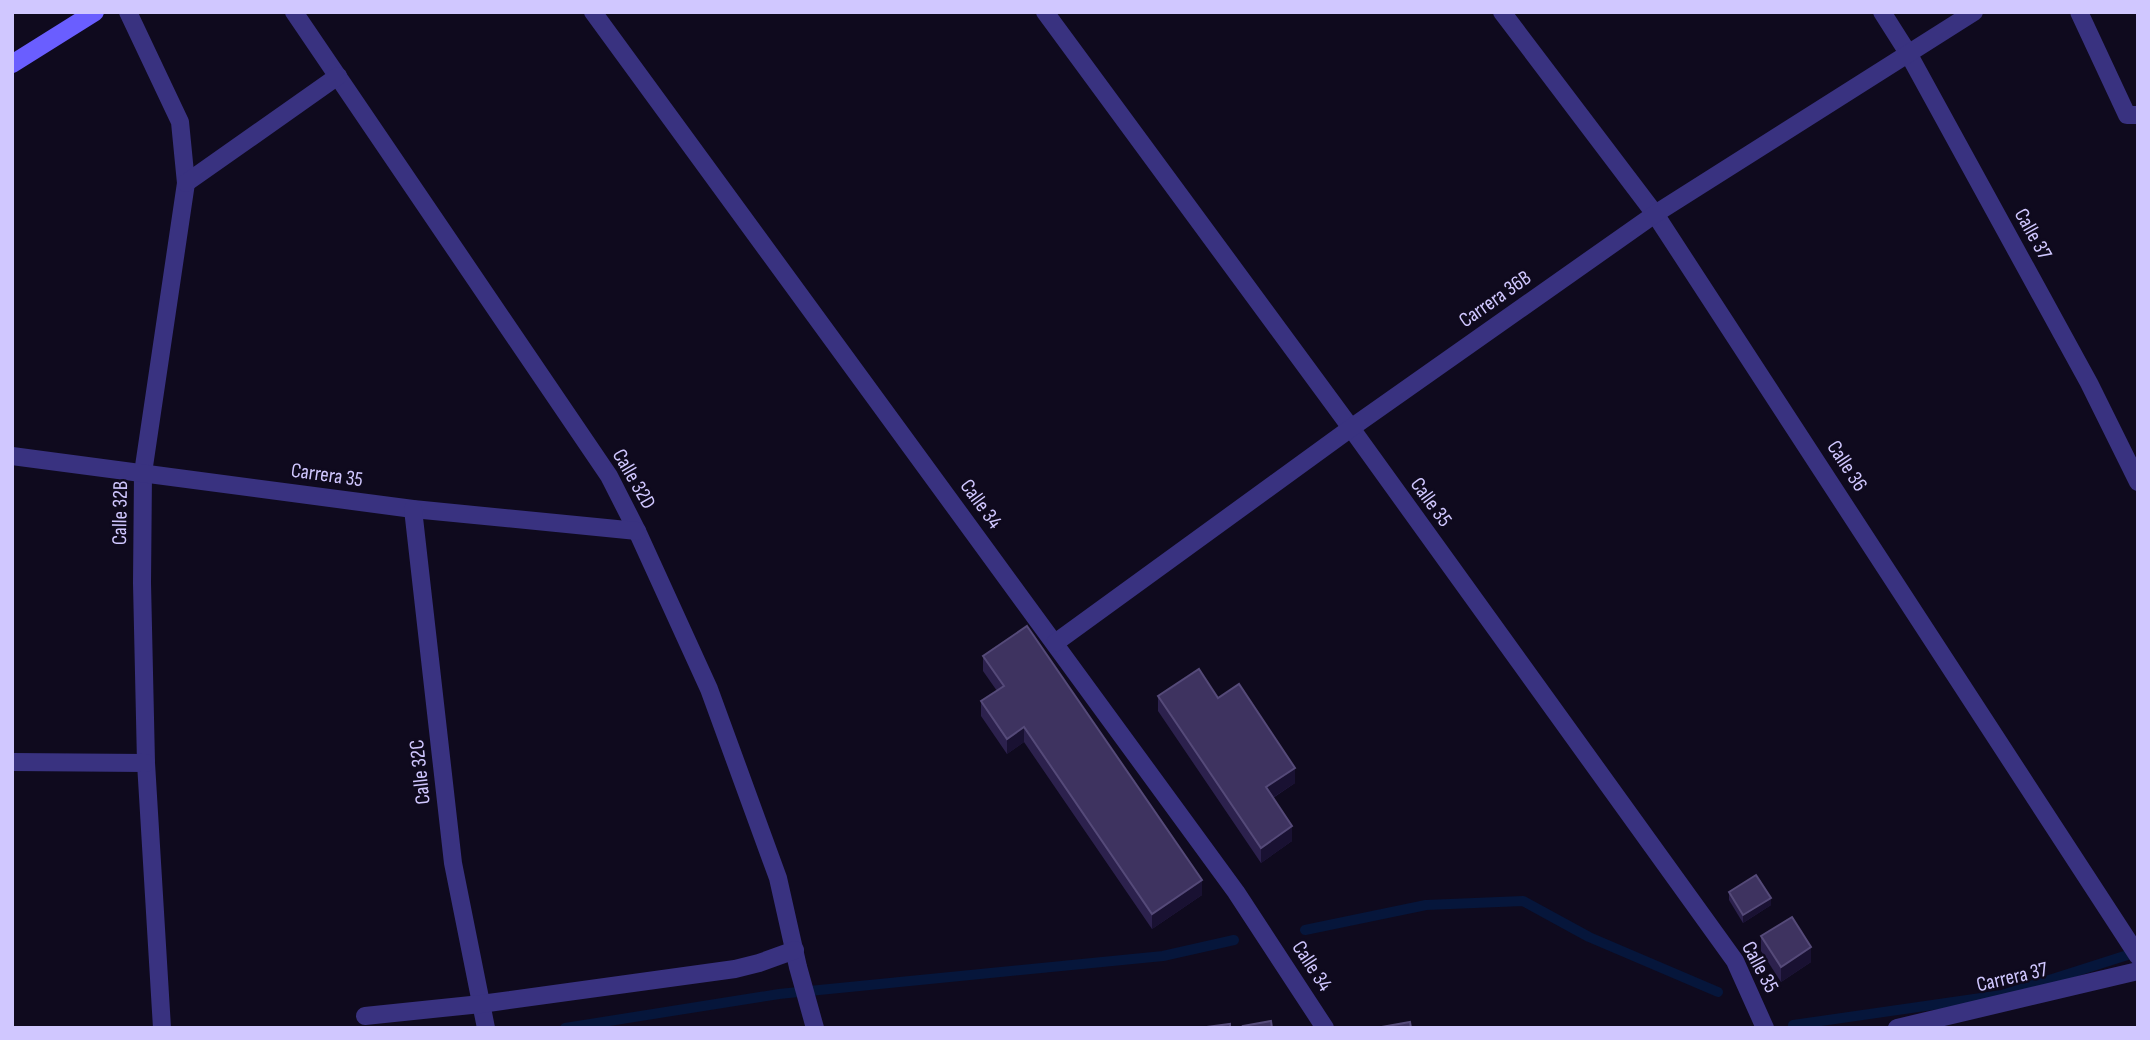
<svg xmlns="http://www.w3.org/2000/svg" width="2150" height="1040" font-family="'Sofia Sans Condensed',sans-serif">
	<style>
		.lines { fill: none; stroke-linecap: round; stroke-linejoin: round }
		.stream { stroke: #06163b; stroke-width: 10 }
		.street { stroke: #393280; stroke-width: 18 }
		.secondary { stroke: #6a5eff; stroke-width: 18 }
		.wall { fill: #2c214d }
		.shaded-wall { fill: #191132 }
		.building { fill: #3e3360; stroke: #554a79; stroke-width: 2 }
		.labels { text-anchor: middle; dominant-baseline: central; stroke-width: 5; stroke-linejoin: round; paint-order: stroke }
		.street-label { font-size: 21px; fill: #d0c7ff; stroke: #0f0a1e }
	</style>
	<rect width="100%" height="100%" fill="#0f0a1e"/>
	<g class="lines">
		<g class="stream">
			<polyline points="1305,930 1426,905 1523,901 1589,937 1718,992"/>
			<polyline points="1793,1025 2002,995 2137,952"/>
			<polyline points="565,1028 779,994 1163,956 1234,940"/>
		</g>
		<g class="street">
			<polyline points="128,12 180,122 186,183 143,473 142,583 146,763 162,1028"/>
			<polyline points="294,12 609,476 637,531 709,689 778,878 798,967 815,1028"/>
			<polyline points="593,12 1236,892 1325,1028"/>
			<polyline points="1045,12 1351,428 1735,961 1765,1028"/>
			<polyline points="1502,12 1655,214 2138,956"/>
			<polyline points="1882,12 1908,53 2089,383 2138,482"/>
			<polyline points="2079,12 2127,115 2138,115"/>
			<polyline points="186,183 338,76"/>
			<polyline points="12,456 413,509 637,531"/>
			<polyline points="413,509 453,863 486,1028"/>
			<polyline points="1055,643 1351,428 1655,214 1974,12"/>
			<polyline points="12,762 146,763"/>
			<polyline points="365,1016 481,1004 735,969 759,963 795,950"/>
			<polyline points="1897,1028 2138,971"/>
		</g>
		<polyline class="secondary" points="12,64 95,12"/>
	</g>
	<g class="wall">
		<polygon points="983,656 1202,895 1152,929 1024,742 1007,754 981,716 981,701 997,691 983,671"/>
		<polygon points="1158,696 1218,698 1295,783 1273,798 1292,841 1261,863 1158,711"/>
		<polygon points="1729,892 1771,905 1743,923 1729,900"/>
		<polygon points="1761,936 1811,962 1781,982 1761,951"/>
	</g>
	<g class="shaded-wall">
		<polygon points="1024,727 1024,742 1007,754 1007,739"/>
		<polygon points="1295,768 1295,783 1266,802 1266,787"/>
		<polygon points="1292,826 1292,841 1261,863 1261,848"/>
		<polygon points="1202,880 1202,895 1152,929 1152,914"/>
		<polygon points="1771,898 1771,905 1743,923 1743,915"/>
		<polygon points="1811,947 1811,962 1781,982 1781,967"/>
	</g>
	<g class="building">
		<polygon points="1027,626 1202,880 1152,914 1024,727 1007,739 981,701 1004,686 983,656"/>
		<polygon points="1199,669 1218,698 1239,684 1295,768 1266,787 1292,826 1261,848 1158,696"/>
		<polygon points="1756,875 1771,898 1743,915 1729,892"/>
		<polygon points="1792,917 1811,947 1781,967 1761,936"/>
		<polygon points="1271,1021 1272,1028 1244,1028 1243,1026"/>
		<polygon points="1410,1022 1411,1028 1376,1028"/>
		<polygon points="1230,1024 1230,1028 1199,1028"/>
	</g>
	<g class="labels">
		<g class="street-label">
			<text transform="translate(2033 234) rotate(61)">Calle 37</text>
			<text transform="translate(1495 299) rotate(-35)">Carrera 36B</text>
			<text transform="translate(1847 466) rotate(57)">Calle 36</text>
			<text transform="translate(327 475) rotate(8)">Carrera 35</text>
			<text transform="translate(634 479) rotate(60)">Calle 32D</text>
			<text transform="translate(1431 502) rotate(54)">Calle 35</text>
			<text transform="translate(981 504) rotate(54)">Calle 34</text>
			<text transform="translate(120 513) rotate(-89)">Calle 32B</text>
			<text transform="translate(420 772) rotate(-96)">Calle 32C</text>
			<text transform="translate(1312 966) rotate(57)">Calle 34</text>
			<text transform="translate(1760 967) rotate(62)">Calle 35</text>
			<text transform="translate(2012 977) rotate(-13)">Carrera 37</text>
		</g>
	</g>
	<rect width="2150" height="1040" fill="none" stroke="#d0c7ff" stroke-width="28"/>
</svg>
